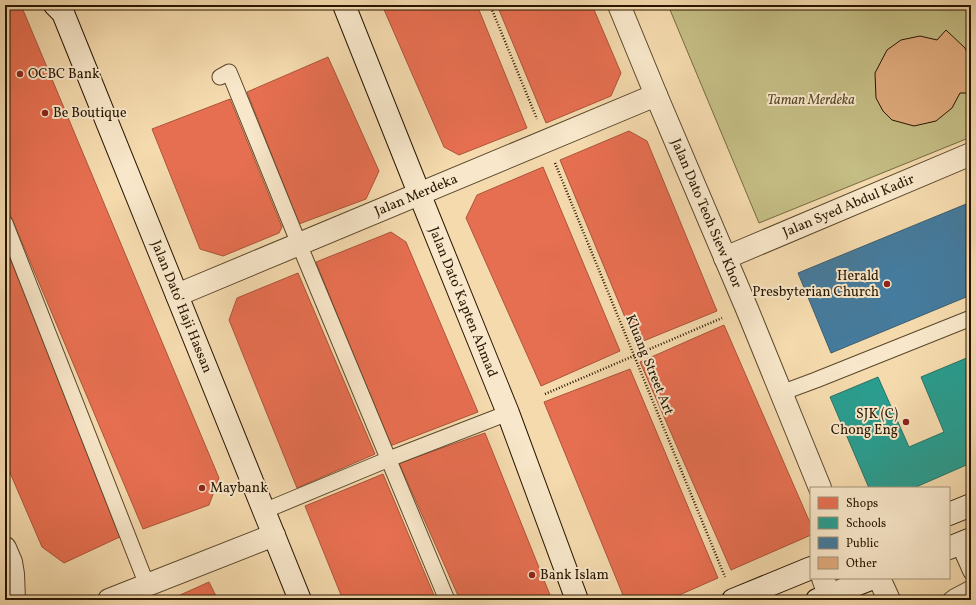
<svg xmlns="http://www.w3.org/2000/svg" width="976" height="605" font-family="Vollkorn,serif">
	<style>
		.green { fill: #c4bd84; stroke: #766a42 }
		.shops { fill: #e76f51; stroke: #ad5439 }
		.schools { fill: #2a9d8f; stroke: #297464 }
		.public { fill: #457b9d; stroke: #3c5d6e }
		.building { fill: #e0ab7d; stroke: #271600 }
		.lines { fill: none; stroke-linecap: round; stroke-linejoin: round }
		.lane-casing { stroke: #5a472b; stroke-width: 17 }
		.street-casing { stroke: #5a472b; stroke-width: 24 }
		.secondary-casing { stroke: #271600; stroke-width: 24 }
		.path { stroke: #271600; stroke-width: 2.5; stroke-dasharray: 1 2; stroke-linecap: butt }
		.lane { stroke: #f8e7ca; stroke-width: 15 }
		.street { stroke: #f8e7ca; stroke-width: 22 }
		.secondary { stroke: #f8e7ca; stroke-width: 22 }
		.poi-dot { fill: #8f2418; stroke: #f8e7ca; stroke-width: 1.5 }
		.labels { text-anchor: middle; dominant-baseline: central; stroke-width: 4; stroke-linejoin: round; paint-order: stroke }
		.poi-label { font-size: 14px; fill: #271600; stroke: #f8e7ca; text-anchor: start }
		.park-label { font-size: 14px; font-style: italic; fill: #564828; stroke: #f8e7ca }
		.street-label { font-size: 14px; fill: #271600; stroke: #f8e7ca }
	</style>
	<rect width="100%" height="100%" fill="#f4daad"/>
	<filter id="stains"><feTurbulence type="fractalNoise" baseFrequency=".005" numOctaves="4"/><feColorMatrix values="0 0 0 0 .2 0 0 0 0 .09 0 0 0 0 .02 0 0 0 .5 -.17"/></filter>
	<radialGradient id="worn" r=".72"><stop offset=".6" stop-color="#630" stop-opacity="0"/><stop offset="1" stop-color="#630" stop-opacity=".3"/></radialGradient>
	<polygon class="green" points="668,5 969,5 971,11 971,137 759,223"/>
	<g class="shops">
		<polygon points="5,5 10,5 23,10 219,478 209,505 143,529 5,202"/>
		<polygon points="382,5 477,5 527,128 459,155 444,147"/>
		<polygon points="497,5 592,5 621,73 611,96 546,123"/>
		<polygon points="328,57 379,171 366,199 299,224 247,92"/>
		<polygon points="230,99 282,227 279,233 223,256 200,249 152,129"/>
		<polygon points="629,131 647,141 717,311 636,344 560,160"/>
		<polygon points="543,167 620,351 541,386 466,218 477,195"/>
		<polygon points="391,232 406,242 478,412 390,446 316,262"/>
		<polygon points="5,246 124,535 64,563 42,547 5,461"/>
		<polygon points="298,273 375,454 297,488 229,320 237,298"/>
		<polygon points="724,325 811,525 811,535 731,570 640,362"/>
		<polygon points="630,369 718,578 668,600 625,600 544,402"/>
		<polygon points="485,433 552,600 460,600 399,463"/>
		<polygon points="383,474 436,600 343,600 305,506"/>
		<polygon points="209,582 218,600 169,600"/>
	</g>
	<polygon class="schools" points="969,357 971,361 971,463 916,487 917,488 869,488 830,397 878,377 909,447 944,432 921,377"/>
	<polygon class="public" points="971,202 971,295 831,353 798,273"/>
	<polygon class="building" points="946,30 965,48 971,61 971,93 960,93 952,108 936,121 914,126 892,120 883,111 876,98 875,73 887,50 901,40 920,36 937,40"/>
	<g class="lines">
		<defs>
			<g id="lane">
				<polyline points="220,77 229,72 234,84 299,244 447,600"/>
				<polyline points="5,223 147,585"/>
				<polyline points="781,393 816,380 971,318"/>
				<polyline points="264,511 389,459 508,413"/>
				<polyline points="959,545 971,572"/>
				<polyline points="950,600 954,597 971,588"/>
			</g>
			<g id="street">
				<path id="s1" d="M619,5l37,90 91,214 73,179"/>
				<path id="s2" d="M725,258l246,-104"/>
				<path id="s3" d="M177,295l479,-200"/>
				<polyline points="5,548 11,562 13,574 14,600"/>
				<polyline points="823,578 829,595"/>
				<polyline points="879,578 889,600"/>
				<polyline points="109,600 274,535"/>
			</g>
			<g id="secondary">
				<path id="s4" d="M55,5l8,8 237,587"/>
				<path id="s5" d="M344,5l75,188 89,220 69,187"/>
				<polyline points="949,514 971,505"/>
				<polyline points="949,548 971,539"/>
				<polyline points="733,600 811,568"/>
				<polyline points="817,600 873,578"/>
			</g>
		</defs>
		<use href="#lane" class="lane-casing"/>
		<use href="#street" class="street-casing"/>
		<use href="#secondary" class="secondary-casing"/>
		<g class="path">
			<polyline points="490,5 537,119"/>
			<polyline points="555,163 725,577"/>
			<polyline points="545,394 722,318"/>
		</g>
		<use href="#lane" class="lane"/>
		<use href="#street" class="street"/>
		<use href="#secondary" class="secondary"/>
	</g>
	<g class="poi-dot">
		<circle cx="20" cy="74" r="4"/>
		<circle cx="45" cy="113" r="4"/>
		<circle cx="887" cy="284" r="4"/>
		<circle cx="906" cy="422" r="4"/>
		<circle cx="202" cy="488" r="4"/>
		<circle cx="532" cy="575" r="4"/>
	</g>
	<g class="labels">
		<g class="poi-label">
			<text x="28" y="74">OCBC Bank</text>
			<text x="53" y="113">Be Boutique</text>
			<text x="879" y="276" text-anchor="end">Herald<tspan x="879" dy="16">Presbyterian Church</tspan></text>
			<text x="898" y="414" text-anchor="end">SJK (C)<tspan x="898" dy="16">Chong Eng</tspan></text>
			<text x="210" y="488">Maybank</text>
			<text x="540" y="575">Bank Islam</text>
		</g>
		<g class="park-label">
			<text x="811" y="100">Taman Merdeka</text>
		</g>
		<g class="street-label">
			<text stroke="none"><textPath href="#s3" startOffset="259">Jalan Merdeka</textPath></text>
			<text stroke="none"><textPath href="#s2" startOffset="134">Jalan Syed Abdul Kadir</textPath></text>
			<text stroke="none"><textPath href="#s1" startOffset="226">Jalan Dato Teoh Siew Khor</textPath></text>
			<text stroke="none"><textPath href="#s5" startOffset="320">Jalan Dato' Kapten Ahmad</textPath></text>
			<text stroke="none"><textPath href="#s4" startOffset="328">Jalan Dato' Haji Hassan</textPath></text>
			<text transform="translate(649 365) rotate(68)">Kluang Street Art</text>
		</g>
	</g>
	<rect width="976" height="605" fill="none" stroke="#f4daad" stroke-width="20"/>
	<rect x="6" y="6" width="964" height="593" fill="none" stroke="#271600" stroke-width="2"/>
	<rect x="10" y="10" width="956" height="585" fill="none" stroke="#271600"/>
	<rect x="810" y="487" width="140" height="92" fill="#f8e7ca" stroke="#a49379"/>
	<rect x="818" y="497" width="20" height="12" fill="#e76f51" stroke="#a49379"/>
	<text x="846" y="507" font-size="12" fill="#271600">Shops</text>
	<rect x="818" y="517" width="20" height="12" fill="#2a9d8f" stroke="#a49379"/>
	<text x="846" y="527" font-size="12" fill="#271600">Schools</text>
	<rect x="818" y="537" width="20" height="12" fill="#457b9d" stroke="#a49379"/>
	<text x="846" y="547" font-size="12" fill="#271600">Public</text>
	<rect x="818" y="557" width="20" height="12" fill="#e0ab7d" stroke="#a49379"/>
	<text x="846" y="567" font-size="12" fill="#271600">Other</text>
	<rect width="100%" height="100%" filter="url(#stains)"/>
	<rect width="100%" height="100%" fill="url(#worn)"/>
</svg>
